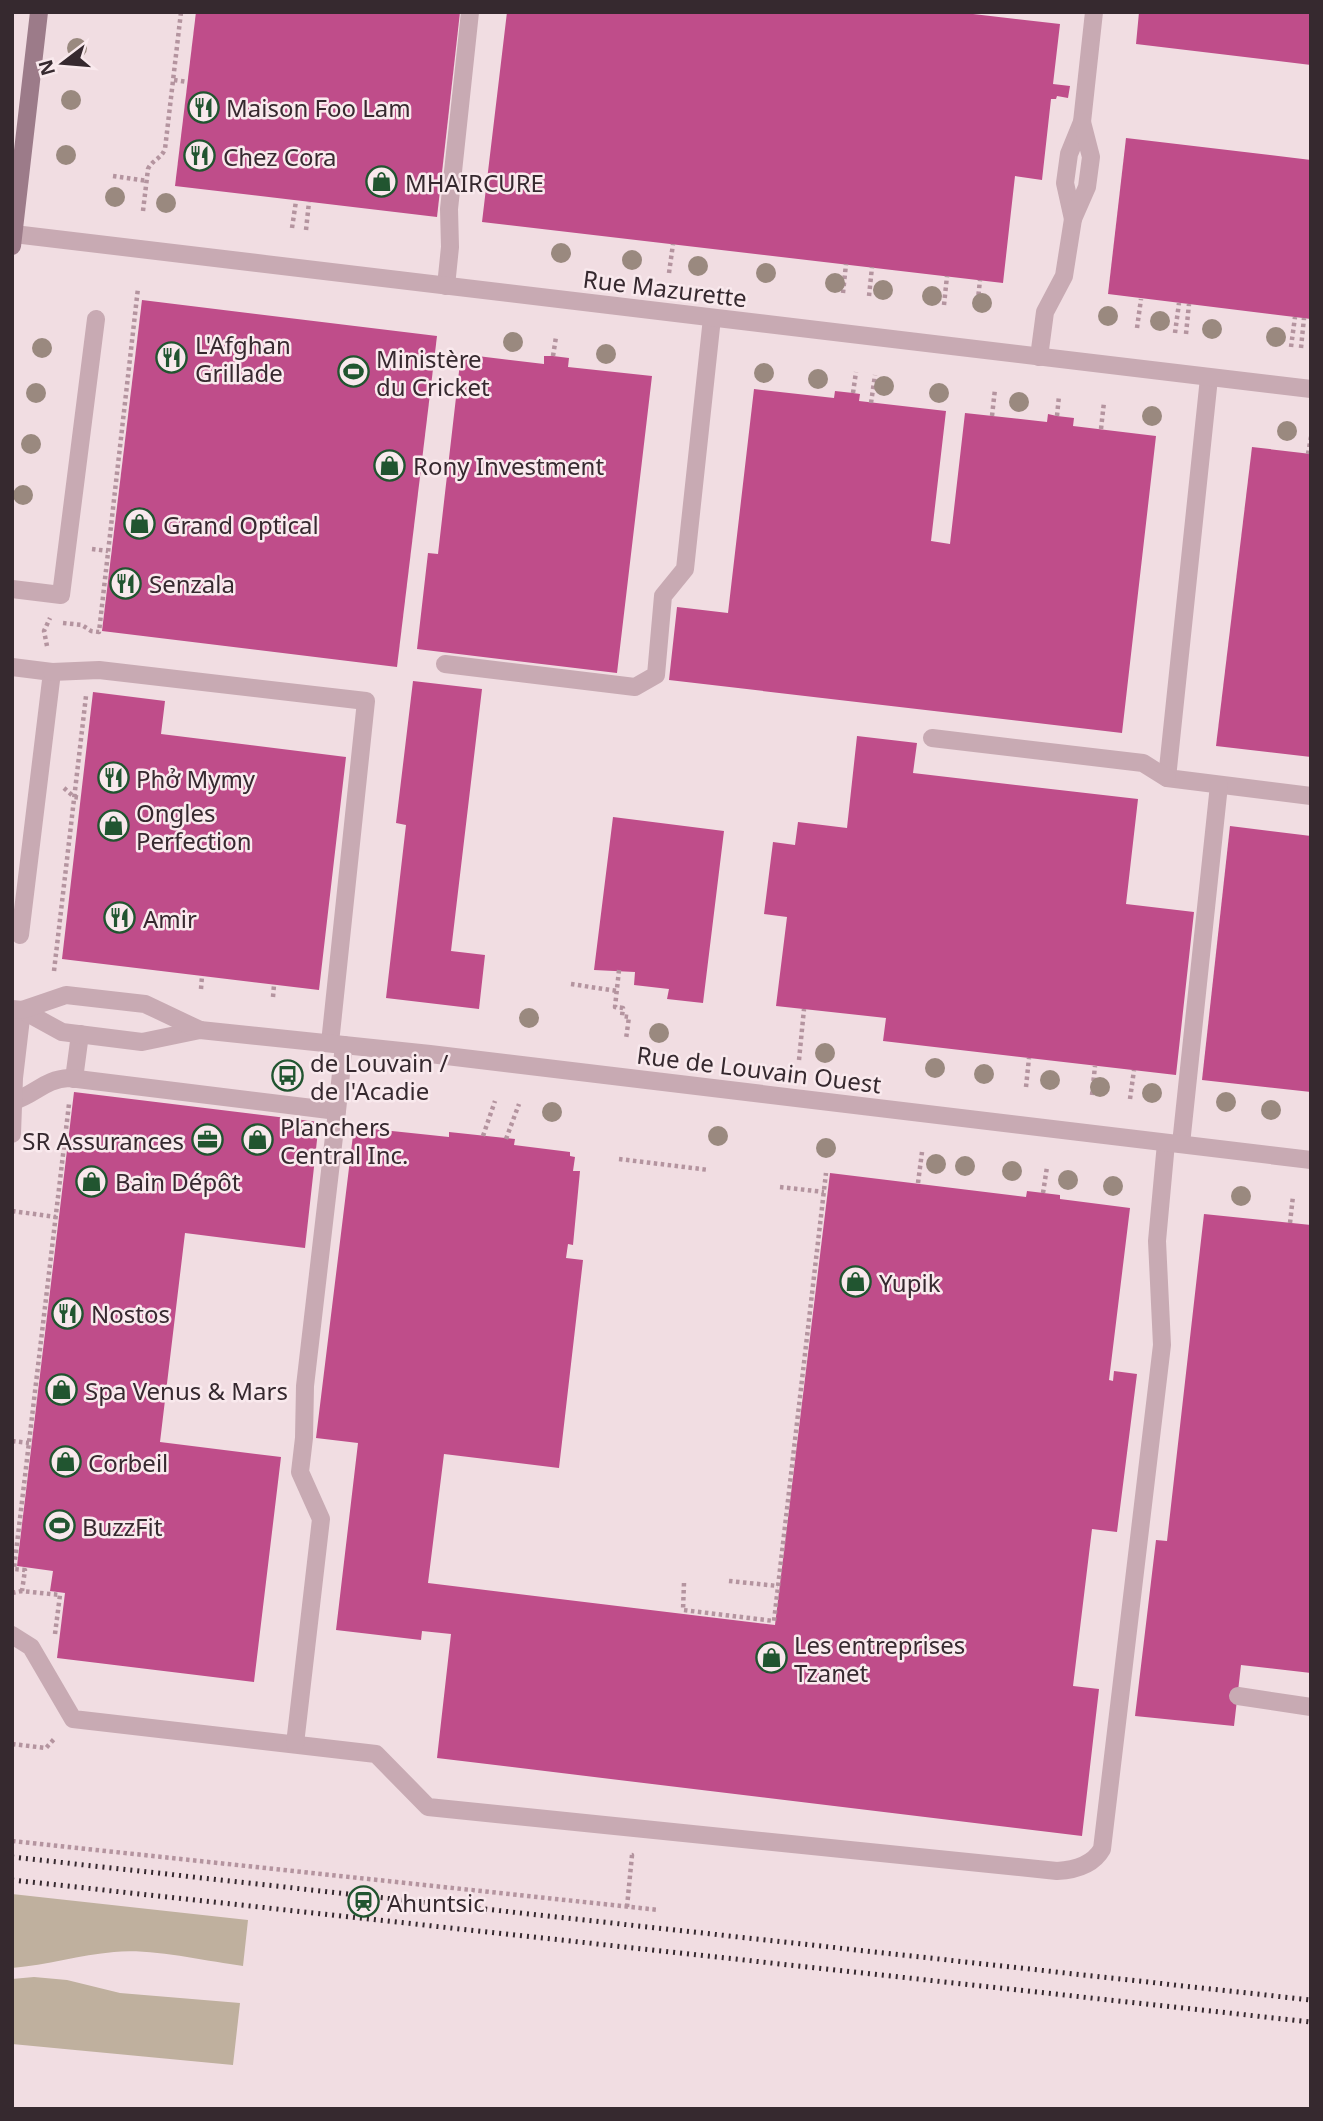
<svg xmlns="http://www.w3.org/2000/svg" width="1323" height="2121" font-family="'Noto Sans',sans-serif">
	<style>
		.green { fill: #bfb09e }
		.building { fill: #bf4d8a }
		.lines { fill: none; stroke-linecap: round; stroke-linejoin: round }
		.path { stroke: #b4949f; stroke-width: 4.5; stroke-dasharray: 3.5 3.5; stroke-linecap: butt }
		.service { stroke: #c8aab3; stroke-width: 18 }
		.minor { stroke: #c8aab3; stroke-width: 18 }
		.secondary { stroke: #9c7b89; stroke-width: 18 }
		.rail { stroke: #36292f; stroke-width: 5; stroke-dasharray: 2 5; stroke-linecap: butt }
		.tree { fill: #9a897f }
		.labels { text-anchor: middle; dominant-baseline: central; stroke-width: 5; stroke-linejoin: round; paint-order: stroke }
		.poi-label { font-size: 24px; fill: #36292f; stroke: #f9e9ed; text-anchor: start }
		.street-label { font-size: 24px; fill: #36292f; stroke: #f9e9ed }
	</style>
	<rect width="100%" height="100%" fill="#f1dde2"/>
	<g class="green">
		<path d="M12,1894l236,26 -5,46c-38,-5 -92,-18 -129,-14 -34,3 -67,13 -102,16z"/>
		<polygon points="34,1977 67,1980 120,1993 240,2003 233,2065 12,2044 12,1979"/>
	</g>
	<g class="building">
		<polygon points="196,12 460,12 437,217 175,186"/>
		<polygon points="507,12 956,12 1060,24 1053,84 1070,86 1068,98 1057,96 1056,99 1051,99 1042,180 1015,176 1003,283 482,222"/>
		<polygon points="1139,12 1311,12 1311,65 1136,44"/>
		<polygon points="1126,138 1311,160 1311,319 1108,294"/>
		<polygon points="142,300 437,336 397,667 102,631"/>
		<polygon points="461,354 544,364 544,356 553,356 569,358 568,367 652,376 617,673 417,649 428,553 438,554"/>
		<polygon points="754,389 834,398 835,391 853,393 860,394 859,401 946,411 931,541 950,544 965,413 1047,422 1048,414 1057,416 1074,418 1073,426 1156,436 1122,733 669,680 677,607 728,613"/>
		<polygon points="1252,447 1311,454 1311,757 1216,746"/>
		<polygon points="413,681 482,689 451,951 485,955 479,1009 386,998 406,825 396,823"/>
		<polygon points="93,692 165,701 161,734 346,757 319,990 62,959"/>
		<polygon points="857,736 917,743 913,773 1138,799 1126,904 1194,912 1176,1075 883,1041 886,1018 776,1006 787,917 764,914 773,842 795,845 798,822 847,828"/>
		<polygon points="613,817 724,831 703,1003 667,999 669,989 634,985 635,972 594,970"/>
		<polygon points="1230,826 1311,836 1311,1092 1202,1080"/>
		<polygon points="74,1092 319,1122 305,1248 185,1233 160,1442 281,1457 254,1682 57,1658 65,1593 50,1591 53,1571 17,1566"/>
		<polygon points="354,1127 449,1137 449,1132 515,1139 514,1145 570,1152 570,1156 575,1157 573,1171 580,1171 573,1245 568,1244 566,1258 583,1260 559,1468 444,1454 428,1583 775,1625 830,1173 1026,1197 1027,1191 1060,1195 1060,1199 1130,1208 1109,1380 1113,1381 1114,1371 1137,1374 1117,1532 1092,1529 1073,1686 1099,1689 1082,1836 437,1758 451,1634 422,1631 421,1640 336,1630 358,1443 316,1438"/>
		<polygon points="1204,1214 1311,1225 1311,1673 1241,1665 1234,1726 1135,1716 1156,1540 1167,1541"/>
	</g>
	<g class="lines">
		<g class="path">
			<polyline points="174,80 187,82"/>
			<polyline points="113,176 147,181"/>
			<path d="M143,211l5,-42c4,-9 13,-10 17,-20l16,-137"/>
			<polyline points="292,228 296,201"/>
			<polyline points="306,230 309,202"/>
			<polyline points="669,273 673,244"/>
			<polyline points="843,293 846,264"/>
			<polyline points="869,296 872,267"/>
			<polyline points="944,305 947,276"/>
			<polyline points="977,309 980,280"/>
			<polyline points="1137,328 1141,299"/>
			<polyline points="1175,333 1179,303"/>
			<polyline points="1186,334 1189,304"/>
			<polyline points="1291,347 1295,317"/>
			<polyline points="1301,348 1304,318"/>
			<polyline points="553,356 556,337"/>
			<polyline points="853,393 856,372"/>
			<polyline points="871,403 875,375"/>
			<polyline points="992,416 995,389"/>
			<polyline points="1057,416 1059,396"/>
			<polyline points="1101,429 1104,402"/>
			<polyline points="1308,454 1311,437"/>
			<polyline points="92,549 108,551"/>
			<polyline points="63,623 82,625 91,631 99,632 138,288"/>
			<polyline points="47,646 44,631 50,618"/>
			<polyline points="64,788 74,797 81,798"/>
			<polyline points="619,970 615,1007 623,1008 622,1016 629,1017 626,1039"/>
			<polyline points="54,971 86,696"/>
			<polyline points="571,984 617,991"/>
			<polyline points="201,989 202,976"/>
			<polyline points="273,997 274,985"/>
			<polyline points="799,1060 804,1009"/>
			<polyline points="1026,1087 1029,1058"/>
			<polyline points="1092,1095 1095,1066"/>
			<polyline points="1130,1099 1134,1070"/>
			<polyline points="483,1136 495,1101"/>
			<polyline points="506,1139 519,1104"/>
			<polyline points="619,1159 709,1170"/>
			<polyline points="918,1183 922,1152"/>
			<polyline points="780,1187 824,1192"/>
			<polyline points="1043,1193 1047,1167"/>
			<polyline points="12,1211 56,1217"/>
			<polyline points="1290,1223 1293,1196"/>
			<polyline points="12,1441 29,1443"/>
			<polyline points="729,1581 778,1586"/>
			<polyline points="684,1583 683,1610 774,1621 826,1173"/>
			<polyline points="12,1593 22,1591"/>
			<polyline points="55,1634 60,1595 22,1591 25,1570 14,1569 69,1104"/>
			<polyline points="12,1744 46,1748 55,1738"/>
			<polyline points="12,1841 659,1910"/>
			<polyline points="627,1907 632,1855 629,1855"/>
		</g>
		<g class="service">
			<polyline points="1073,219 1065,183 1069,154 1082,122 1094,12"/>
			<polyline points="446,286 450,247 449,209 470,12"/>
			<polyline points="1039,357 1045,312 1064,276 1073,219 1087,187 1091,157 1082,122"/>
			<polyline points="1209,378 1167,778 1311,796"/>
			<polyline points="12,589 61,595 96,319"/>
			<polyline points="445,664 635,687 656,675 663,596 685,569 712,318"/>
			<polyline points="12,667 52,672 20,935"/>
			<polyline points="52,672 99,670 366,701 330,1043"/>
			<polyline points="932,738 1143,763 1167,778"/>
			<polyline points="74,1079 80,1034"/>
			<path d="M14,1101c22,-7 31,-22 55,-23l268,33 7,-66"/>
			<polyline points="12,1134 14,1078 22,1010"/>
			<polyline points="1181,1144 1219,785"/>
			<path d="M12,1635l19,12 42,72 303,35 52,53 629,64c18,-1 36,-6 45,-22l60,-504 -5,-104 9,-98"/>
			<polyline points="1238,1696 1311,1707"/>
			<polyline points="295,1744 321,1519 300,1472 304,1438 305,1386 337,1111"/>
		</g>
		<g class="minor">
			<polyline points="14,234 1311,389"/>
			<polyline points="12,1009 22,1010 62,1032 142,1042 200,1030 430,1054 1311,1160"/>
			<polyline points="22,1010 66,995 145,1004 200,1030"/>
		</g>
		<polyline class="secondary" points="12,246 39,12"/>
		<g class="rail">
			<polyline points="12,1857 1311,2000"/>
			<polyline points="12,1880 1311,2022"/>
		</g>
	</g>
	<g class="tree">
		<circle cx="77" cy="48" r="10"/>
		<circle cx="71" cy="100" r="10"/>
		<circle cx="66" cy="155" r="10"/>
		<circle cx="115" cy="197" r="10"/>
		<circle cx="166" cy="203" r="10"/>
		<circle cx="561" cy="253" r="10"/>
		<circle cx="632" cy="260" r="10"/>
		<circle cx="698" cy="266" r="10"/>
		<circle cx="766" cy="273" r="10"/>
		<circle cx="835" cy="283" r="10"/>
		<circle cx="883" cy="290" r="10"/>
		<circle cx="932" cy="296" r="10"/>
		<circle cx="982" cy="303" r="10"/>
		<circle cx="1108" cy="316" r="10"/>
		<circle cx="1160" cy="321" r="10"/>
		<circle cx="1212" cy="329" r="10"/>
		<circle cx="1276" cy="337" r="10"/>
		<circle cx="513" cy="342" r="10"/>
		<circle cx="42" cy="348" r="10"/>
		<circle cx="606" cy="354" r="10"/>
		<circle cx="764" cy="373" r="10"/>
		<circle cx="818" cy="379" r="10"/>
		<circle cx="884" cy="386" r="10"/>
		<circle cx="36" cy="393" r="10"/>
		<circle cx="939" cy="393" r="10"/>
		<circle cx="1019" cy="402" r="10"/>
		<circle cx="1152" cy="416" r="10"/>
		<circle cx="1287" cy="431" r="10"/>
		<circle cx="31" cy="444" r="10"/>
		<circle cx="23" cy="495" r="10"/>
		<circle cx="529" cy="1018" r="10"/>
		<circle cx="659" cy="1033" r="10"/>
		<circle cx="825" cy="1053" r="10"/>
		<circle cx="935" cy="1068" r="10"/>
		<circle cx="984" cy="1074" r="10"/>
		<circle cx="1050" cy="1080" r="10"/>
		<circle cx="1100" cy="1087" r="10"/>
		<circle cx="1152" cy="1093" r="10"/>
		<circle cx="1226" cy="1102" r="10"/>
		<circle cx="1271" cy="1110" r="10"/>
		<circle cx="552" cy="1112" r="10"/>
		<circle cx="718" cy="1136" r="10"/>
		<circle cx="826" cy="1148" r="10"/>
		<circle cx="936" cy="1164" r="10"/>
		<circle cx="965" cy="1166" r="10"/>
		<circle cx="1012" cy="1171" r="10"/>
		<circle cx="1068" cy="1180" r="10"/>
		<circle cx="1113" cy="1186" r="10"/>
		<circle cx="1241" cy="1196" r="10"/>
	</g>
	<defs>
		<symbol id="restaurant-ring" viewBox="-11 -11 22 22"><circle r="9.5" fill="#f9e9ed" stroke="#215530" stroke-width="1.5"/><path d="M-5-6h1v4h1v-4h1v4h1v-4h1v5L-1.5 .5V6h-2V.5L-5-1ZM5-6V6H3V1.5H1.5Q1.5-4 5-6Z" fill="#215530"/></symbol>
		<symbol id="shop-ring" viewBox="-11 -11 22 22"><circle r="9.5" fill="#f9e9ed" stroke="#215530" stroke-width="1.5"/><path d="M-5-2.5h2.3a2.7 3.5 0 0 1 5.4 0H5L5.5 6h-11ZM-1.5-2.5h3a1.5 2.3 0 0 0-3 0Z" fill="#215530"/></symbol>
		<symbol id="stadium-ring" viewBox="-11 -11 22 22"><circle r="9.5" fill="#f9e9ed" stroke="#215530" stroke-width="1.5"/><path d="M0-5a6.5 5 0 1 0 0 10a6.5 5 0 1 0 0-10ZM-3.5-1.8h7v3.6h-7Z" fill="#215530"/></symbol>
		<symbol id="bus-ring" viewBox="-11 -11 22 22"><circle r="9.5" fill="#f9e9ed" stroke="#215530" stroke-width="1.5"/><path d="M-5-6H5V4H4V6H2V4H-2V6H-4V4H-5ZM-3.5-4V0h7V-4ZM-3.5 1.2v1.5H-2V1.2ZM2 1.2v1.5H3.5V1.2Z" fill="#215530"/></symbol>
		<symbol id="office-ring" viewBox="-11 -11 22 22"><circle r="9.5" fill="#f9e9ed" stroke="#215530" stroke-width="1.5"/><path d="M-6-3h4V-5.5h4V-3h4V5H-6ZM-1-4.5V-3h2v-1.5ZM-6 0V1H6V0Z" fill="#215530"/></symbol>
		<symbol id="station-ring" viewBox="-11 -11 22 22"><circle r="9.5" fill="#f9e9ed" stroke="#215530" stroke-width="1.5"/><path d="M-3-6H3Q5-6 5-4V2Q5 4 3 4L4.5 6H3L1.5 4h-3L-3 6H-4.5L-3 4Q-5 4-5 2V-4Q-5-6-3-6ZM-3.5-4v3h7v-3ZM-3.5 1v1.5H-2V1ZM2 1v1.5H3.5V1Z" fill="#215530"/></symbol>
	</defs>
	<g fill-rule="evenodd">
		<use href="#restaurant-ring" x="186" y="90" width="35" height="35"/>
		<use href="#restaurant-ring" x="182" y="138" width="35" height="35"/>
		<use href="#shop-ring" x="364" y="164" width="35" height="35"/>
		<use href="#restaurant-ring" x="154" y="340" width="35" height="35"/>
		<use href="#stadium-ring" x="336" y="354" width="35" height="35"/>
		<use href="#shop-ring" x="372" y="448" width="35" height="35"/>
		<use href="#shop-ring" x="122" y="506" width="35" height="35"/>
		<use href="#restaurant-ring" x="108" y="566" width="35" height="35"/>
		<use href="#restaurant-ring" x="96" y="760" width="35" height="35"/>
		<use href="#shop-ring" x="96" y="808" width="35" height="35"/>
		<use href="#restaurant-ring" x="102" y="900" width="35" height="35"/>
		<use href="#bus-ring" x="270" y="1058" width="35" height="35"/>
		<use href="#office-ring" x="190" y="1122" width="35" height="35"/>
		<use href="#shop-ring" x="240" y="1122" width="35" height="35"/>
		<use href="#shop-ring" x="74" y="1164" width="35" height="35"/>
		<use href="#shop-ring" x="838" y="1264" width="35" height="35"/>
		<use href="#restaurant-ring" x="50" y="1296" width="35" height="35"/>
		<use href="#shop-ring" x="44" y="1372" width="35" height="35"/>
		<use href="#shop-ring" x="48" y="1444" width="35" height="35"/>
		<use href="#stadium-ring" x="42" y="1508" width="35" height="35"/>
		<use href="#shop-ring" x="754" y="1640" width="35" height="35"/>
		<use href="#station-ring" x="346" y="1884" width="35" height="35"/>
	</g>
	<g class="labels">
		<g class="poi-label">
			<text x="226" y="107">Maison Foo Lam</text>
			<text x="223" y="156">Chez Cora</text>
			<text x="405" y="182">MHAIRCURE</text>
			<text x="195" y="344">L'Afghan<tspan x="195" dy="28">Grillade</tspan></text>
			<text x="376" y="358">Ministère<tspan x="376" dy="28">du Cricket</tspan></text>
			<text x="413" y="465">Rony Investment</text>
			<text x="163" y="524">Grand Optical</text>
			<text x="149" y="583">Senzala</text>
			<text x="136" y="778">Phở Mymy</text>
			<text x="136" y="812">Ongles<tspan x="136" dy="28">Perfection</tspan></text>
			<text x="143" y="918">Amir</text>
			<text x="310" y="1062">de Louvain /<tspan x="310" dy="28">de l'Acadie</tspan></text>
			<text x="280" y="1126">Planchers<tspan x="280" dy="28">Central Inc.</tspan></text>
			<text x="184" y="1140" text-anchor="end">SR Assurances</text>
			<text x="115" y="1181">Bain Dépôt</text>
			<text x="879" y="1282">Yupik</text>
			<text x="91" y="1313">Nostos</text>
			<text x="85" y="1390">Spa Venus &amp; Mars</text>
			<text x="88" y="1462">Corbeil</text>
			<text x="82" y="1526">BuzzFit</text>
			<text x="794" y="1644">Les entreprises<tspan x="794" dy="28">Tzanet</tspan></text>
			<text x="387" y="1902">Ahuntsic</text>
		</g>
		<g class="street-label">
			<text transform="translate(665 288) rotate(7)">Rue Mazurette</text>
			<text transform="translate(759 1069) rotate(7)">Rue de Louvain Ouest</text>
		</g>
	</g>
	<rect width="1323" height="2121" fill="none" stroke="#36292f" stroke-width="28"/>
	<g transform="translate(63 63) rotate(254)" stroke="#f9e9ed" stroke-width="5" paint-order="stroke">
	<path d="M0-5L12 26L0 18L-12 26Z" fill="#36292f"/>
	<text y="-10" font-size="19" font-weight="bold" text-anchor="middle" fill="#36292f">N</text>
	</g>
</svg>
